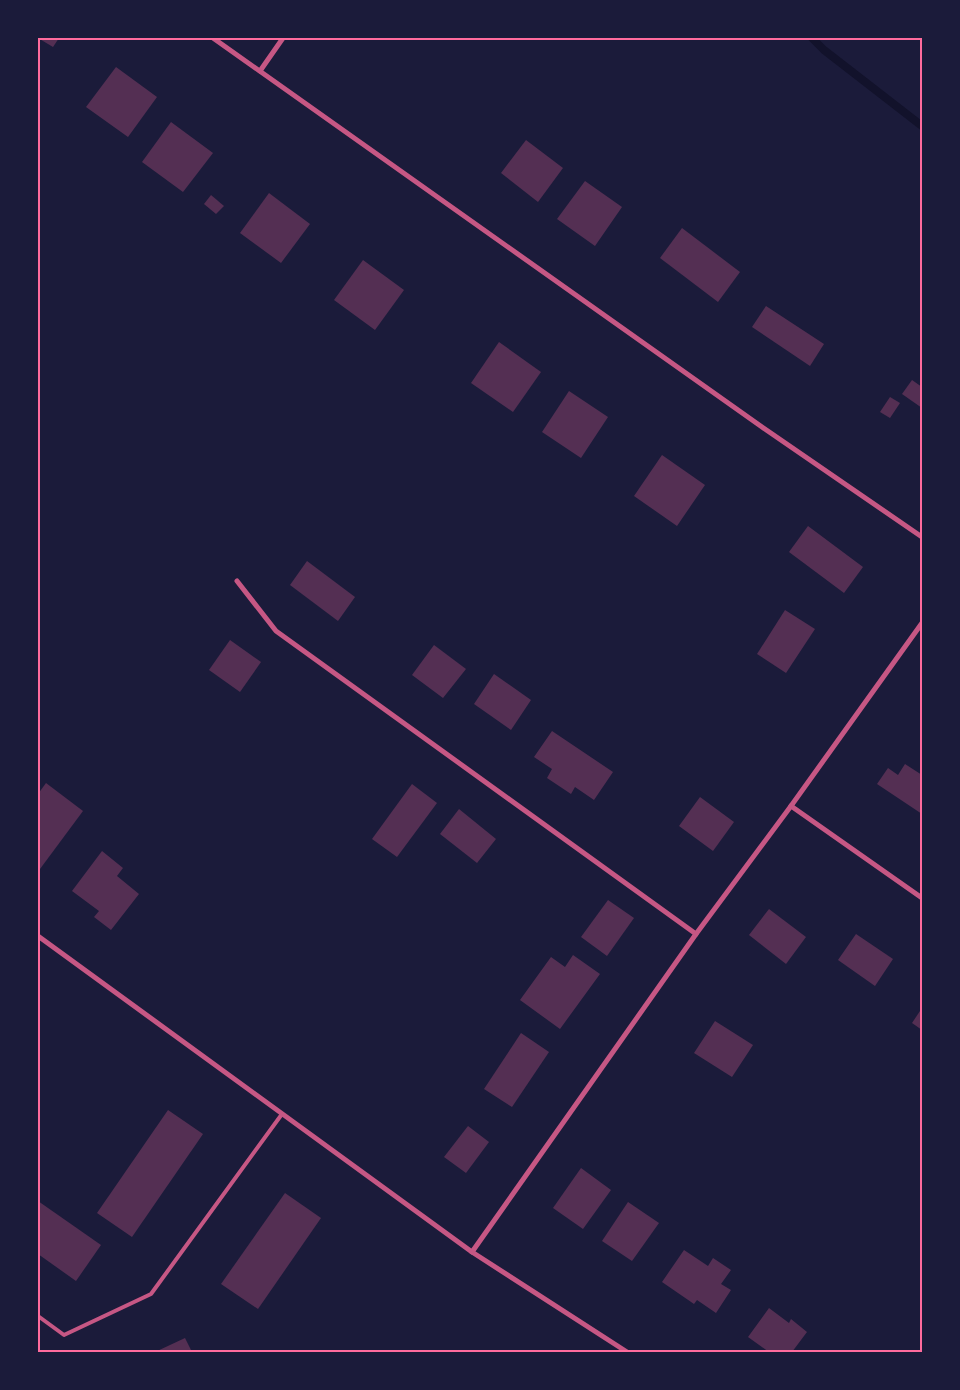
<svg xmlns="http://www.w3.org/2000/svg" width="960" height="1390" font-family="Mulish,sans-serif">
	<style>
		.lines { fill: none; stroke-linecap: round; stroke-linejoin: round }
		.stream { stroke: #12122b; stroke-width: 8 }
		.building { fill: #542f53 }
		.service { stroke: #c65784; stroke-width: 4 }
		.minor { stroke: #c65784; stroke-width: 5 }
		.neatline { fill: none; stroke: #ff6b9d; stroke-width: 2 }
	</style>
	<rect width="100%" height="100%" fill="#1b1b3a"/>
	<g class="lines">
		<polyline class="stream" points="812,38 824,50 922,126"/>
	</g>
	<g class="building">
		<polygon points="38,38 59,38 53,47"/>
		<polygon points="116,67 157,97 128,137 86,107"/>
		<polygon points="171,122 213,153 183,192 142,162"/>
		<polygon points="526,140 563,168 538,202 501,173"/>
		<polygon points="585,181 622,207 595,246 557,219"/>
		<polygon points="269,193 310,224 281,263 240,233"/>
		<polygon points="211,195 224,206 216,214 204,204"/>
		<polygon points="682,228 740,272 718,302 660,258"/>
		<polygon points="363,260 404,290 375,330 334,300"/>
		<polygon points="766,306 824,344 810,366 752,327"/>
		<polygon points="499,342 541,372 513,412 471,383"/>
		<polygon points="912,380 922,387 922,408 902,394"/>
		<polygon points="569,391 608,417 581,458 542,432"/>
		<polygon points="890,397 900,403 890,418 880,412"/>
		<polygon points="662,455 705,485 677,526 634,496"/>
		<polygon points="808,526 863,567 844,593 789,552"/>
		<polygon points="307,561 355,597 338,621 290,585"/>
		<polygon points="785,610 815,629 786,673 757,654"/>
		<polygon points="230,640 261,662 240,692 209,670"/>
		<polygon points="434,645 466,669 443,698 412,675"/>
		<polygon points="494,674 531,700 511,730 474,704"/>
		<polygon points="552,731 613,772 594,800 575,787 571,794 547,778 552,769 534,757"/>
		<polygon points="905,764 922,775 922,814 877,784 888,768 898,775"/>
		<polygon points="46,783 83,811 40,869 38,867 38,794"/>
		<polygon points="412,784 437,803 397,857 372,839"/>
		<polygon points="700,797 734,822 713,851 679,826"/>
		<polygon points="459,809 496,839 477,863 440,834"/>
		<polygon points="102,851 123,868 117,876 139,894 111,930 94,917 99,911 72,891"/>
		<polygon points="608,900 634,918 607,956 581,937"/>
		<polygon points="769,909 806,937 786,964 749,935"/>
		<polygon points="856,934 893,959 875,986 838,960"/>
		<polygon points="573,955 600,974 560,1029 520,1000 551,957 565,967"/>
		<polygon points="922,1008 922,1030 912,1023"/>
		<polygon points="715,1021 753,1045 732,1077 694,1053"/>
		<polygon points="521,1033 549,1052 512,1107 484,1089"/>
		<polygon points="168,1110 203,1134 132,1237 97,1213"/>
		<polygon points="468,1126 489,1142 466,1173 444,1157"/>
		<polygon points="581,1168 611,1190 583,1229 553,1208"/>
		<polygon points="285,1193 321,1218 258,1309 221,1284"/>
		<polygon points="38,1201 101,1245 76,1281 38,1254"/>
		<polygon points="628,1202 659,1223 632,1261 602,1241"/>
		<polygon points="684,1250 708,1266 713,1258 731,1270 721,1284 731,1290 716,1313 697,1300 694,1304 662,1282"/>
		<polygon points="769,1308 789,1323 791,1319 807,1332 792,1352 769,1352 748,1337"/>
		<polygon points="185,1338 192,1352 155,1352"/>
	</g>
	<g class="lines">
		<polyline class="service" points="38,1316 64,1335 151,1294 282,1114"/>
		<g class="minor">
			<polyline points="213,38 762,427 922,537"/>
			<polyline points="260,71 283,38"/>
			<polyline points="237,581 276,631 696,934"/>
			<polyline points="791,806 922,898"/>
			<polyline points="38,936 472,1252 627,1352"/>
			<polyline points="472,1252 696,934 791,806 922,623"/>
		</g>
	</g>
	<rect width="960" height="1390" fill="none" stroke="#1b1b3a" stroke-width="78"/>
	<rect x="39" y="39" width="882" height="1312" class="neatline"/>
</svg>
